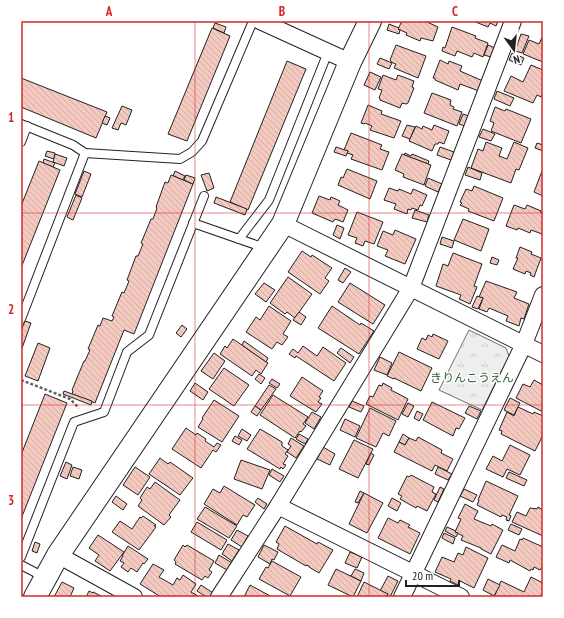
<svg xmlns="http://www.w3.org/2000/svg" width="564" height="618" font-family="'PT Sans Narrow','Noto Sans JP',sans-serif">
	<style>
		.grass { fill: url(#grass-tufts); stroke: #6f6f6f }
		.building { fill: url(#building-back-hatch); stroke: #222 }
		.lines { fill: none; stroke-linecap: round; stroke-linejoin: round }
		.lane-casing { stroke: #222; stroke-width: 10 }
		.street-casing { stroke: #222; stroke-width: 18 }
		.secondary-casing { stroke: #222; stroke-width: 24 }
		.path { stroke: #646464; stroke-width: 2.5; stroke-dasharray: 3 2; stroke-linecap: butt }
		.lane { stroke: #fff; stroke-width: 8 }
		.street { stroke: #fff; stroke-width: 16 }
		.secondary { stroke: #fff; stroke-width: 22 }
		.grid { fill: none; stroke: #d62828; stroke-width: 1; stroke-opacity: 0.55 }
		.labels { text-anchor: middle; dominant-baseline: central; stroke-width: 3; stroke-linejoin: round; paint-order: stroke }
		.park-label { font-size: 12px; fill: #2f5e38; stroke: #fff }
		.neatline { fill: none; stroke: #d62828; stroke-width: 1.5 }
		.grid-label { font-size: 13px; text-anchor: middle; font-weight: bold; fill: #d62828 }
	</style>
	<defs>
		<pattern id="grass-tufts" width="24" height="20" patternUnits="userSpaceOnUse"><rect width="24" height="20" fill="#eee"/><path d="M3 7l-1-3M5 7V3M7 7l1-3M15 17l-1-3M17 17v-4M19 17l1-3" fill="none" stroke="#ccc"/></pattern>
		<pattern id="building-back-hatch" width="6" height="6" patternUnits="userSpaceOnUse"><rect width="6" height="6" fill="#f3c9c0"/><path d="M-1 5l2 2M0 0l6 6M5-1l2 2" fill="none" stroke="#d0aca5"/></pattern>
	</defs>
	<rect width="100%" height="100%" fill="#fff"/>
	<polygon class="grass" points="469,330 506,348 509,356 482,410 439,390"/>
	<g class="building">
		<polygon points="402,21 427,21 427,22 438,27 433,41 421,38 420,41 406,35 407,33 398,29"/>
		<polygon points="473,21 498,21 496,26 490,23 488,27"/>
		<polygon points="215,23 226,27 224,33 213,28"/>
		<polygon points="389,24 399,28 398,29 400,30 399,34 387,30"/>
		<polygon points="452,27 476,36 475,38 488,43 483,57 474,53 472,57 457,51 455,56 442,51 443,47 445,48"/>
		<polygon points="212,28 230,36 187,141 168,134"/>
		<polygon points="521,34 529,36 522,53 515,51"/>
		<polygon points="543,35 543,62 523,54 529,40 539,44"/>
		<polygon points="396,45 426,56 418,78 394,68 396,64 391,62 391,61 390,60"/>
		<polygon points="488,45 495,48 491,57 484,55"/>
		<polygon points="512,53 524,58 521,65 509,60"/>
		<polygon points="380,58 392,63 389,69 377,64"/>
		<polygon points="440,60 448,64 449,61 462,66 460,71 483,81 479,91 460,84 458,90 435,80 435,78 433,78"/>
		<polygon points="287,61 306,69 248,210 230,202"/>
		<polygon points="531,65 543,70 543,93 541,97 537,95 533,103 504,91 511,76 523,82"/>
		<polygon points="370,72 381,77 375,90 364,85"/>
		<polygon points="383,75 396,80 398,75 414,81 412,87 414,88 408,103 406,104 402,103 400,108 380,100 380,99 379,98 382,90 378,89"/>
		<polygon points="21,78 107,112 96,138 21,107"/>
		<polygon points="497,91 514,98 510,106 494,99"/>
		<polygon points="432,93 451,100 450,105 454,107 453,109 462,112 457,126 424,113"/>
		<polygon points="368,105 382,111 381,114 401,121 394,138 370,130 372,126 365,123 364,124 361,123"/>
		<polygon points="122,106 132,110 126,125 121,123 118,130 112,128"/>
		<polygon points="495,107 505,111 506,109 531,119 521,143 491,131 494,123 490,121"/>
		<polygon points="463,114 469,116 465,126 459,124"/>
		<polygon points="105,116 110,118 107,125 102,123"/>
		<polygon points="407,125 415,127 410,139 402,136"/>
		<polygon points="434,125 449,131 444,144 439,142 438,144 435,144 432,151 409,141 416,126 422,129 423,126 432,130"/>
		<polygon points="483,129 495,134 491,141 479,137"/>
		<polygon points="351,133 382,145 380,149 389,152 382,170 351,159 353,155 347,153 348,151 344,150"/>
		<polygon points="486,142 502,148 499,156 507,159 514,142 528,148 519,170 516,169 511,183 471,168 478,149 483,151"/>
		<polygon points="537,143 543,145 543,151 535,148"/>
		<polygon points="336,147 348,151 346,156 334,152"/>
		<polygon points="440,147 454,152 451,160 437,155"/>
		<polygon points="47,151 55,153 54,159 45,156"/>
		<polygon points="405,153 411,156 412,154 429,161 428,164 404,155"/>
		<polygon points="55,154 67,158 64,166 53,162"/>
		<polygon points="402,154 431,165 424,185 403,177 404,174 395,170"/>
		<polygon points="44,159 55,163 53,167 43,163"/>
		<polygon points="39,161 60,170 21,268 21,206"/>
		<polygon points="468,167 482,173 480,180 465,175"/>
		<polygon points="347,169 377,181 370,199 338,185 341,177 343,178"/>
		<polygon points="84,171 91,174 82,197 75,194"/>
		<polygon points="175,171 185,176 183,180 173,176"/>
		<polygon points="542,171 543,171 543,196 534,192"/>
		<polygon points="209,173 214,188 207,191 201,175"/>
		<polygon points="171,175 193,184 134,334 124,330 95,403 72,394 73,391 72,390 84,361 85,361 90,350 88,349 98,325 100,326 103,318 112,321 114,317 112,316 122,292 124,293 129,281 127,280 136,256 138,256 143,244 141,243 151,219 153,219 157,208 156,207 165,182 168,183"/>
		<polygon points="186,175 195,178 193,184 184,180"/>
		<polygon points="428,178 442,184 438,192 425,186"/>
		<polygon points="474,186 503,198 494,221 468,211 469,209 460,205 462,203 460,202 466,189 472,191"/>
		<polygon points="389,188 398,191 399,189 411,194 413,189 427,195 422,206 420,205 418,210 412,208 411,210 408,209 407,214 394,209 396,204 384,200"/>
		<polygon points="76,195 82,198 73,220 67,217"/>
		<polygon points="319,196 330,200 331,197 340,201 338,205 348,210 343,222 335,219 333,222 312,213"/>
		<polygon points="216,197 247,209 245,215 214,203"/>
		<polygon points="514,205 525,209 527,205 541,211 540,212 543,213 543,231 542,234 531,230 530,233 518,228 517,230 506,226"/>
		<polygon points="415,210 429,215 427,222 412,218"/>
		<polygon points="357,212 383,222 374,244 365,241 363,246 355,243 357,238 348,235"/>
		<polygon points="463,219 489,229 481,251 454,240"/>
		<polygon points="337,225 344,228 340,239 333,235"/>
		<polygon points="395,230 416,239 405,264 385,256 388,250 377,246 383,231 393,235"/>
		<polygon points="442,237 454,241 452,248 440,244"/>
		<polygon points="520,247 532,252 531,254 541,258 534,277 530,275 531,273 526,271 525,274 513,269 518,258 516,258"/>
		<polygon points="302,251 311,257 312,255 332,268 325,278 329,281 320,294 288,272"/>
		<polygon points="453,253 482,264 474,286 477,287 470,304 459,299 461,295 436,286 443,264 448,266"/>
		<polygon points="492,257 499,260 497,265 490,263"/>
		<polygon points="345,268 351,272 343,283 338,280"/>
		<polygon points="288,277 312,294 295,318 287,312 285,314 270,303"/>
		<polygon points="486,281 517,292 514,298 529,304 524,319 521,318 519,326 506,321 508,316 489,308 487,312 479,309 483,298 479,297"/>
		<polygon points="264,283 275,290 266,302 255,294"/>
		<polygon points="350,283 385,305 373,324 338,302"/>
		<polygon points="477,296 483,298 478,309 472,307"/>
		<polygon points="269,306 291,321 283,334 288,337 282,345 277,342 272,349 246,332 256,317 260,320"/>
		<polygon points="332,306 360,325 361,323 374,331 359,354 318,328"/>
		<polygon points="299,312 306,317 301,325 293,320"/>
		<polygon points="25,321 31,323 21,351 21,331"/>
		<polygon points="182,325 187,329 181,337 176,333"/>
		<polygon points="433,334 448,341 439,359 417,349 422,338 426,340 428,335 432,337"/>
		<polygon points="233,339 268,363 261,374 256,370 252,376 220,354 225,346 227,348"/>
		<polygon points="244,341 268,358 266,362 242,345"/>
		<polygon points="38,343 50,348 38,381 25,376"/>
		<polygon points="303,346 317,356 323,347 346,363 334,381 296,356 295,358 289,354 293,349 298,353"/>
		<polygon points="341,348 354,357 350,363 337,353"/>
		<polygon points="399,352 432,368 421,391 394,378 394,379 387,376"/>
		<polygon points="214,353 225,361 213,379 201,371"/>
		<polygon points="380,357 392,363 387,375 374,370"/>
		<polygon points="224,368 249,385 234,406 209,389"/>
		<polygon points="259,374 265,378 261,384 255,379"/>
		<polygon points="302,377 323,391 319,397 321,398 318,402 322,404 316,412 290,396"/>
		<polygon points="272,379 280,384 277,388 269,383"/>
		<polygon points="534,380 543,385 543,412 516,398 523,384 530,387"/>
		<polygon points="195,383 208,392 203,400 190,391"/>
		<polygon points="383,383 392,388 391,390 408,399 398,420 366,404 370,396 373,397 379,385 382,386"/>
		<polygon points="269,385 276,389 261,410 255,406"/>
		<polygon points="64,391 92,401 91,405 63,394"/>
		<polygon points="45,394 67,403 21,519 21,455"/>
		<polygon points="273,395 308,417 303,424 306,426 301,432 300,431 295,438 260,415"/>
		<polygon points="510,398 520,403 514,415 504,410"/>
		<polygon points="214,400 239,416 222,442 198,427 203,419 202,418"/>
		<polygon points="352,401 364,406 361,412 349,407"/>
		<polygon points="432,402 465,418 459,429 456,428 453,436 423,420"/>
		<polygon points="408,403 414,406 408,417 402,414"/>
		<polygon points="255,406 261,410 257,416 251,412"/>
		<polygon points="469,406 481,411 477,419 465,413"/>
		<polygon points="518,407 533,414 534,412 543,416 543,435 535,451 501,434 502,431 499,430 507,412 514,416"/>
		<polygon points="370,408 396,421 389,436 383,433 376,447 356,438"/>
		<polygon points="417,411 423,414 419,421 414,418"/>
		<polygon points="312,412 321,417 314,429 305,423"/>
		<polygon points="345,419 360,426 355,437 340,430"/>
		<polygon points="186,428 196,435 197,433 206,439 205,441 214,447 217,443 221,445 216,452 213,450 201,468 172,449"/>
		<polygon points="242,429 251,435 247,441 238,436"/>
		<polygon points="260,429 282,442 282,446 288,450 285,454 288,456 283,464 286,465 283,469 281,467 280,469 247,449"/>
		<polygon points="299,434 308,439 305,444 296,439"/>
		<polygon points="403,434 409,438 405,445 399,442"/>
		<polygon points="235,436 242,440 239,445 232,441"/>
		<polygon points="418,437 442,450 441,453 453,459 447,471 435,465 432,471 394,452 399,442 405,445 409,438 416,441"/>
		<polygon points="291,438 304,446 296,458 287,452 291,446 288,444"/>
		<polygon points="354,440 373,449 358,478 339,469"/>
		<polygon points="510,445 530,455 520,475 507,469 503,477 486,469 493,456 502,461"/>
		<polygon points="323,447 335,454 330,465 317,459"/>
		<polygon points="371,453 374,455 369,465 366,464"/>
		<polygon points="160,458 168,464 170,462 193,478 180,495 149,474"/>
		<polygon points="241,460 270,470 262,489 234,479"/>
		<polygon points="66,462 72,465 67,479 60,476"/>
		<polygon points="73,467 82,470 79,479 70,476"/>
		<polygon points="135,467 150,477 138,495 123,485"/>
		<polygon points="438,467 452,474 448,480 435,474"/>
		<polygon points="272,469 284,476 280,482 269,475"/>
		<polygon points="509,472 527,480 524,486 506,478"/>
		<polygon points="411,475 434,487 432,492 436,494 427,511 417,506 416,508 400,499 402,496 398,494 407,476 409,477"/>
		<polygon points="486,481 518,496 509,515 511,516 509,521 506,520 507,517 502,515 501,517 477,505 479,500 478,500"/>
		<polygon points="155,482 180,500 169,515 171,517 164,525 138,506 142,500 140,498 147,487 150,489"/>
		<polygon points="224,486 255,505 247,517 243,515 237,525 204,504 213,489 220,493"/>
		<polygon points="440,487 444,489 438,502 434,500"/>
		<polygon points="464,489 477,495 473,502 460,496"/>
		<polygon points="360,491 364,493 358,503 355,502"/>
		<polygon points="364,493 383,503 367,533 349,524"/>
		<polygon points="116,496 127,504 123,510 112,502"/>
		<polygon points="258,498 267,504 264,509 255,502"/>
		<polygon points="392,498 401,503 397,511 388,506"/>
		<polygon points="465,504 478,511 474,519 491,526 492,524 503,530 491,554 481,549 481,548 461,540 463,536 455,532 461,519 458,518"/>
		<polygon points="205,507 237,526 229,538 197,519"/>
		<polygon points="538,507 543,510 543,536 512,522 517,512 526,516 530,508 537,509"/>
		<polygon points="143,516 156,525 154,526 156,527 139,550 112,532 120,521 132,529 140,517 141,518"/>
		<polygon points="388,518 398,523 400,520 410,525 408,527 420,533 410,554 378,538"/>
		<polygon points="197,522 227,540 221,550 191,532"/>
		<polygon points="511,524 522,529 519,535 508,530"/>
		<polygon points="285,526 317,544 318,542 333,550 319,573 309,567 309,566 306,565 306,566 277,549 279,544 276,542"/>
		<polygon points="447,527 456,531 455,532 458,533 456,537 445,531"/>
		<polygon points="237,530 248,536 242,547 231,540"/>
		<polygon points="444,533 455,538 453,544 442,538"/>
		<polygon points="98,535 124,552 110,571 95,561 99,555 89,548"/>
		<polygon points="523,538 543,547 543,566 540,570 534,567 533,570 531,569 530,571 510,560 509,563 496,557 502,545 515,551 520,539 522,540"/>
		<polygon points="35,542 40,544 37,553 32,551"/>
		<polygon points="228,544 239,550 232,561 222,554"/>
		<polygon points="183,545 185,547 187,545 214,561 209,570 212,572 208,578 205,576 202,580 175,564 176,562 174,560"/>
		<polygon points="264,545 278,552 274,560 272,559 270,564 258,557"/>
		<polygon points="128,546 148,559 144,564 143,563 137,572 131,568 128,572 121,567 124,563 120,561 123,556 122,556"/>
		<polygon points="466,547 488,558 474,588 460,581 458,585 450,581 451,579 435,572 442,557 454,562 458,553 463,555"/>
		<polygon points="350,552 362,557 357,568 345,563"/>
		<polygon points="219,555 232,563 227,570 215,563"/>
		<polygon points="272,561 301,577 290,596 259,579 266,567 268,568"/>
		<polygon points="153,564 164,570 159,577 173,585 177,578 180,580 183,575 196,584 191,592 198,596 197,597 161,597 140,584"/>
		<polygon points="336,569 361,581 353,597 328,585"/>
		<polygon points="355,569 364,573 361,581 351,576"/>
		<polygon points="388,576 398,581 390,597 386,597 388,594 380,591"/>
		<polygon points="531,577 543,583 542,597 494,597 501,581 524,592"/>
		<polygon points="488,579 500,585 494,596 483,590"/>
		<polygon points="62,582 74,588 70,597 54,597"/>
		<polygon points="364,582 388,594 386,597 357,597"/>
		<polygon points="201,585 213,593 211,597 206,597 197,591"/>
		<polygon points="250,585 272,597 244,597"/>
		<polygon points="89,591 93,593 93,592 103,597 86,597"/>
	</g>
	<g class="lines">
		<defs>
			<g id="lane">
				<polyline points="21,124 73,145 85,153 180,159 192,152 202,141 253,21"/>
				<polyline points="21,142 27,126"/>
				<polyline points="193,223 265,248"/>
				<polyline points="239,239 269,200 328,52"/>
				<polyline points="21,319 85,153"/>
				<polyline points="21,557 74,422 104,412 127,352 149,335 204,196"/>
				<polyline points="21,565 44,577"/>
			</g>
			<g id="street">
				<polyline points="260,21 350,62"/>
				<polyline points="283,224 543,354"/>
				<polyline points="278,506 461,597"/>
				<polyline points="58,555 134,597"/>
				<polyline points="219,597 278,506 411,288 513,21"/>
				<polyline points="402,597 524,344 543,295"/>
			</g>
			<polyline id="secondary" points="35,597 58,555 283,224 350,62 370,21"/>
		</defs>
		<use href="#lane" class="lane-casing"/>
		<use href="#street" class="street-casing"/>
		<use href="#secondary" class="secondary-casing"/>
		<polyline class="path" points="21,380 70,399 79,408"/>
		<use href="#lane" class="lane"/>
		<use href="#street" class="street"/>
		<use href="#secondary" class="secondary"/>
	</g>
	<path class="grid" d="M195,21v576M369,21v576M21,213h522M21,405h522"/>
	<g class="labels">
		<g class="park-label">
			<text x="472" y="377">きりんこうえん</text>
		</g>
	</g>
	<rect width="564" height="618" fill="none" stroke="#ffffff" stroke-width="44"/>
	<g transform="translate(514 50) rotate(165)" stroke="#ffffff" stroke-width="3" paint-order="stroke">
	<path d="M0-3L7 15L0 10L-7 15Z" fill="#222222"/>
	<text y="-6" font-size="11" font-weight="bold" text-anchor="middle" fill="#222222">N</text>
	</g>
	<path d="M406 580v6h53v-6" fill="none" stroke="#222222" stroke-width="2"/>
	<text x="412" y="580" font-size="12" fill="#222222" stroke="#ffffff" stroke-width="3" paint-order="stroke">20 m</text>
	<rect x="22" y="22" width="520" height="574" class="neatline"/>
	<g class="grid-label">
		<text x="109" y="16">A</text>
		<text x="282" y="16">B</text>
		<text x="455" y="16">C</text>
		<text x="11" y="122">1</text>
		<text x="11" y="314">2</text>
		<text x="11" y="505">3</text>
	</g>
</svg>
